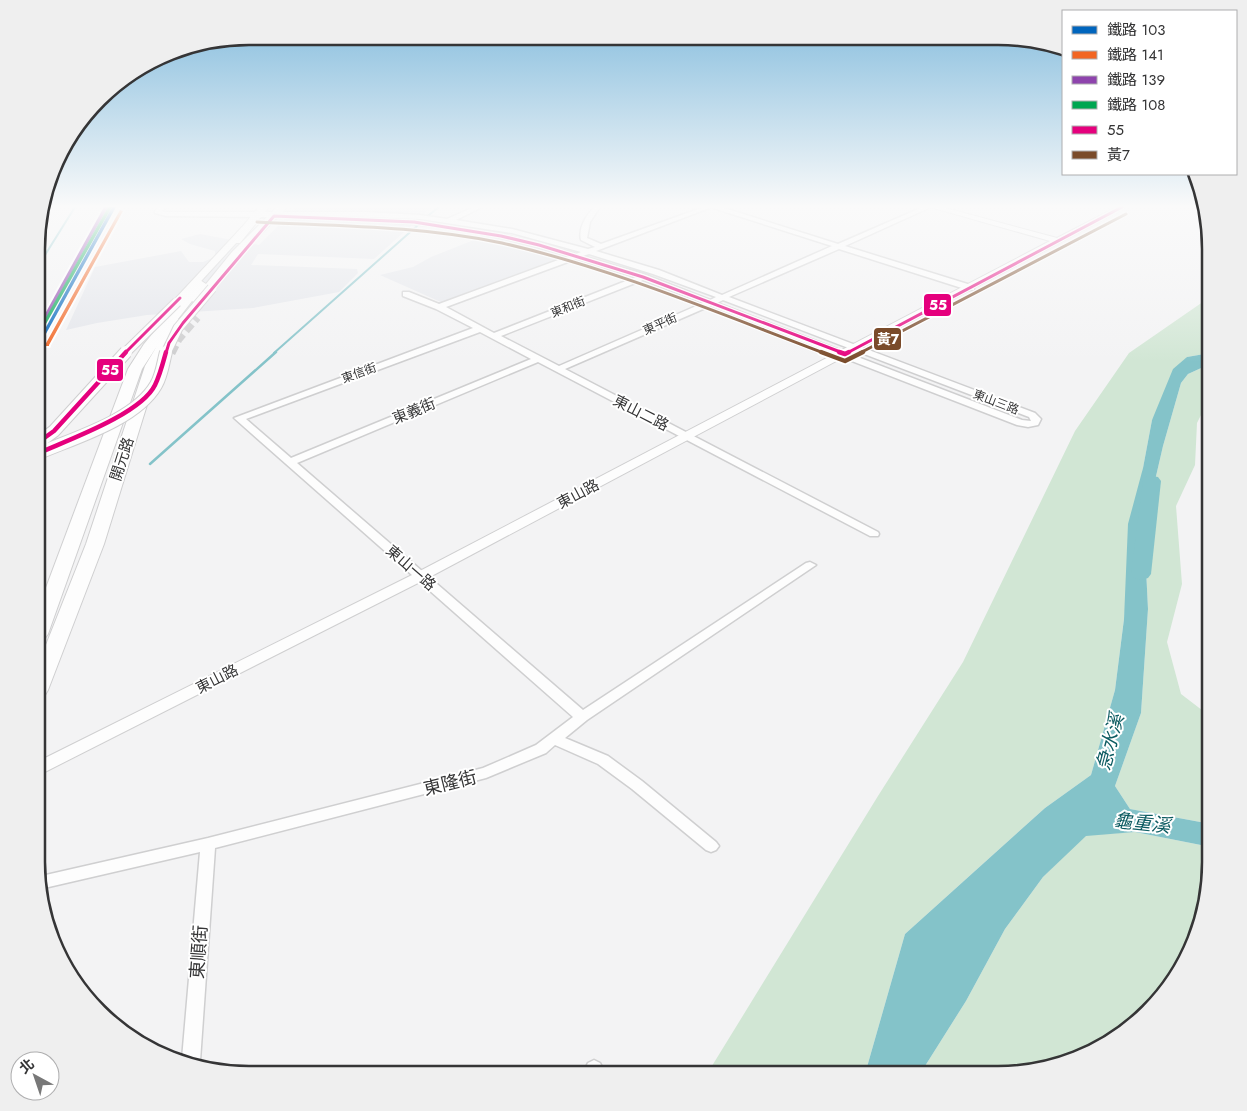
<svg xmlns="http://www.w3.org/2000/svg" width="1247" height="1111" font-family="Jost,'Noto Sans TC',sans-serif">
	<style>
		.built { fill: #e4e6eb }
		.green { fill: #d1e6d4 }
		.water { fill: #84c3c9 }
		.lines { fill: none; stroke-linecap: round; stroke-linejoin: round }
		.stream-far1 { stroke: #84c3c9; stroke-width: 2 }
		.stream { stroke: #84c3c9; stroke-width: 2.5 }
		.river { fill: #84c3c9; fill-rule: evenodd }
		.tertiary-tunnel { stroke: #cdcdce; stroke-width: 9; stroke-dasharray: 9 4.5; stroke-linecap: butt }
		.minor-casing { stroke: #cfcfd0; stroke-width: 3 }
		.tertiary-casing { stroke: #cfcfd0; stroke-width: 2 }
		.primary-casing { stroke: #cfcfd0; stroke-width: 2 }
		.minor { fill: #fdfdfd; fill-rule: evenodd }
		.tertiary { fill: #fdfdfd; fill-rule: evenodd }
		.primary { fill: #fdfdfd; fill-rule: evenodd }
		.tertiary-bridge-far1-casing { stroke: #cfcfd0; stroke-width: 11; stroke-linecap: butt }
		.tertiary-bridge-casing { stroke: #cfcfd0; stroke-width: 14; stroke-linecap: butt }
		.tertiary-bridge-far1 { stroke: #fdfdfd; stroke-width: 9 }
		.tertiary-bridge { stroke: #fdfdfd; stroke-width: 12 }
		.bus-1-far1-casing { stroke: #fff; stroke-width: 5.5 }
		.bus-1-casing { stroke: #fff; stroke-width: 8 }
		.bus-2-far1-casing { stroke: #fff; stroke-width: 5.5 }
		.bus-2-casing { stroke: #fff; stroke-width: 8 }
		.bus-1-far1 { stroke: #e5007d; stroke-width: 3 }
		.bus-1 { stroke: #e5007d; stroke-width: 4.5 }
		.bus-2-far1 { stroke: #7a4b2a; stroke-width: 3 }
		.bus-2 { stroke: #7a4b2a; stroke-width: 4.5 }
		.rail-1-casing { stroke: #fff; stroke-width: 4 }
		.rail-2-casing { stroke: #fff; stroke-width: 4 }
		.rail-3-casing { stroke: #fff; stroke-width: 4 }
		.rail-4-casing { stroke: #fff; stroke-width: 4 }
		.rail-1 { fill: #0065bd; fill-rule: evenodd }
		.rail-2 { fill: #f26522; fill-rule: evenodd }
		.rail-3 { fill: #8e44ad; fill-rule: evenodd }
		.rail-4 { fill: #00a651; fill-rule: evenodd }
		.labels { text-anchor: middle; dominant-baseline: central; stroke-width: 4; stroke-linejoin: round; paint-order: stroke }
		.far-street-label { font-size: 12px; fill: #353536; stroke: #fff }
		.street-label { font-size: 15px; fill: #353536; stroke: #fff }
		.near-street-label { font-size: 18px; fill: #353536; stroke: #fff }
		.near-water-label { font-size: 19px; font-style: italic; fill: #0c5b61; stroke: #fff }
		.rim { fill: none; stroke: #353536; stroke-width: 2.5 }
		.line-badge { stroke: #fff; stroke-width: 2 }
		.badge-label { font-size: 14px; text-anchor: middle; font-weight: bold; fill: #fff }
	</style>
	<rect width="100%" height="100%" fill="#f3f3f4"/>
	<g class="built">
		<polygon points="293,207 432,207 374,259 258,254 251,265 357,269 358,273 339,292 253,308 147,315 97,323 66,330 95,267 181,251 189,262 203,262 215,257 215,251 190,244 181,239 200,234 259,245 291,213"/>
		<polygon points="484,236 565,254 565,257 443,303 380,275 413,267 431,257"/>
	</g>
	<g class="green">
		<polygon points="1210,297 1210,353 1187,357 1152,420 1143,468 1115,690 1091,775 1045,808 905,934 865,1074 707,1074 878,796 963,662 1075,431 1129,353"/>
		<polygon points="1210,364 1210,397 1197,423 1195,465 1176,506 1182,584 1167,642 1181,694 1211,717 1211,824 1130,809 1115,786 1141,713 1148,609 1144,528 1163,446 1181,383 1188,374"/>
		<polygon points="1135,832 1211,847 1211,862 1194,944 1138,1022 1079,1059 1011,1074 920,1074 966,1001 1005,929 1043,877 1086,835"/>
	</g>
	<polygon class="water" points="1210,353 1210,364 1188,374 1181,383 1163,446 1144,528 1148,609 1141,713 1115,786 1130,809 1211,824 1211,847 1135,832 1086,836 1043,877 1005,929 966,1001 920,1074 865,1074 905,934 1045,808 1091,775 1115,690 1124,619 1128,524 1143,468 1152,420 1173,369 1187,357"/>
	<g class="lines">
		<g class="stream-far1">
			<polyline points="429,215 439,207"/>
			<polyline points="40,263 75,207"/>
			<polyline points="274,353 417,226"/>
		</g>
		<polyline class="stream" points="150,464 276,352"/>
		<polygon class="river" points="1152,476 1158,477 1161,481 1151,574 1148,578 1141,580 1134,578 1131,574 1143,481 1146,477"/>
		<polyline class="tertiary-tunnel" points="171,353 178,339 197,317"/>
		<defs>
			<g id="minor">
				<path d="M159,207h7l-4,4 4,1h200l54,3 27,4 27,-12h8l-26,13 56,9 76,20 7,-2 -14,-7c-3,-12 5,-24 13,-33h6l-10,15 -3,16 14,6 103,-37h17l117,37 85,-37h8l-86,39 129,40v4h-6l-129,-41 -110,48 306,116 6,6 -3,6 -10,2 -11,-2 -307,-119 -145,63 313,163 1,2 -1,2h-8l-332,-174 -241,101 286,247 223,-147 4,-1 6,3 -229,155 -22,18 43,18 34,25 74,61 3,4 -3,4 -5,2 -5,-2 -74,-61 -34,-25 -43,-19 -9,8 -60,25 -271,70 -15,213 -1,2 -17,-4 18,-207 -160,37 -3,-12 171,-39 275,-70 53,-23 37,-28 -339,-299 239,-90 -37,-19 -33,-13v-4h6l30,12 130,-48c-49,-15 -105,-28 -156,-32 -82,-7 -165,-7 -247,-8l-11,-3v-2zM712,207l1,1 119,38 -110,49 -63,-25 -63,-19zM310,215l110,4 92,14 69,19 -5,2 -75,-20 -87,-14zM589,254l64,20 63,23 -6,3 -64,-25 -63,-19zM576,259l60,18 -142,56 -48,-26zM643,280l60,23 -144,63 -58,-30zM723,300l306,117 2,4 -9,-1 -305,-117zM480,332l51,27 -240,99 -45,-39z"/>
				<polygon points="594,1060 600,1063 603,1069 601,1075 582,1075 588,1063"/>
			</g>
			<g id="tertiary">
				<polygon points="930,207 942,207 1057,238 1117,207 1126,207 426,579 37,776 37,762 416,573 1050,241"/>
				<polygon points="242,227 249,229 180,304 174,304 174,300"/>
			</g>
			<g id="primary">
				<polygon points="259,207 269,207 240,243 232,243 231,241 232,239"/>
				<polygon points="277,207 287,207 240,256 202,304 198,305 192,301 178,319 186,319 188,322 172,342 159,366 104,544 48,690 45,695 38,697 38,665 86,544 145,366 157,346 142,369 48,634 45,638 38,640 38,609 128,369 144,344 196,281 200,280 206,284 232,252"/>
			</g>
		</defs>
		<use href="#minor" class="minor-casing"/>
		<use href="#tertiary" class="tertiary-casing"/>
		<use href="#primary" class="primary-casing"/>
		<use href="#minor" class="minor"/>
		<use href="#tertiary" class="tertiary"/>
		<use href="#primary" class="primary"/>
		<defs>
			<g id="tertiary-bridge-far1">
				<polyline points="125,353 177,302"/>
				<polyline points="166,353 178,328 212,288"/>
			</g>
			<g id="tertiary-bridge">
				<polyline points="39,442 54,431 126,352"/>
				<path d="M39,453c35,-15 97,-33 117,-68 6,-10 7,-22 10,-33"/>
			</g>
		</defs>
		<use href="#tertiary-bridge-far1" class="tertiary-bridge-far1-casing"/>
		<use href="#tertiary-bridge" class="tertiary-bridge-casing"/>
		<use href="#tertiary-bridge-far1" class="tertiary-bridge-far1"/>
		<use href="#tertiary-bridge" class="tertiary-bridge"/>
		<defs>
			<g id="bus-1-far1">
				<polyline points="125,353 180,298"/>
				<polyline points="166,353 169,343 183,323 274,216 414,222 501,236 539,245 643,277 843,353"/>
				<polyline points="847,353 1122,207"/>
			</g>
			<g id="bus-1">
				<polyline points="839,352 845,354 849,352"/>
				<polyline points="40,441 54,431 126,352"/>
				<path d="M39,453c29,-13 102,-39 116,-68 5,-10 8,-22 11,-33"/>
			</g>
			<g id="bus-2-far1">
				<path d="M257,222c82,4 164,4 245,21 110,25 216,70 322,110"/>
				<polyline points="860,353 1126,214"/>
			</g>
			<polyline id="bus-2" points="821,352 845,361 863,352"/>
		</defs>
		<use href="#bus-1-far1" class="bus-1-far1-casing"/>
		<use href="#bus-1" class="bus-1-casing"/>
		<use href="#bus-2-far1" class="bus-2-far1-casing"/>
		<use href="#bus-2" class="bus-2-casing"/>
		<use href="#bus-1-far1" class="bus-1-far1"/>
		<use href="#bus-1" class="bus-1"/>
		<use href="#bus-2-far1" class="bus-2-far1"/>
		<use href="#bus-2" class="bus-2"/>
		<defs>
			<polygon id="rail-1" points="112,207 116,207 42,341 40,342 40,338"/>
			<polygon id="rail-2" points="120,210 123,211 49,345 49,346 45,346 45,345"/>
			<polygon id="rail-3" points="104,207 108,207 42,326 40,327 40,323"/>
			<polygon id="rail-4" points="108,207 112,207 42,331 40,332 40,328"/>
		</defs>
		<use href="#rail-1" class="rail-1-casing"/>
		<use href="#rail-2" class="rail-2-casing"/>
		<use href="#rail-3" class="rail-3-casing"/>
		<use href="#rail-4" class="rail-4-casing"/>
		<use href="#rail-1" class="rail-1"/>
		<use href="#rail-2" class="rail-2"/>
		<use href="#rail-3" class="rail-3"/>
		<use href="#rail-4" class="rail-4"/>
	</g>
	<linearGradient id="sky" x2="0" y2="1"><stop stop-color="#80badc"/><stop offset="0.57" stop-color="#fafafa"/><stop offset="1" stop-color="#fafafa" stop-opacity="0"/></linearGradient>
	<rect width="1247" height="362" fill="url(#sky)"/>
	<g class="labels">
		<g class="far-street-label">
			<text transform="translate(568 307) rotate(-22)">東和街</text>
			<text transform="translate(660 324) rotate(-24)">東平街</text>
			<text transform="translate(359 373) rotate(-20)">東信街</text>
			<text transform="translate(996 402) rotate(21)">東山三路</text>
		</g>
		<g class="street-label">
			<text transform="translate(414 411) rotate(-22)">東義街</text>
			<text transform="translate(641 413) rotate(27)">東山二路</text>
			<text transform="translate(122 459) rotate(-72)">開元路</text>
			<text transform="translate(578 494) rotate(-28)">東山路</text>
			<text transform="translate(411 568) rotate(41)">東山一路</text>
			<text transform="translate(217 679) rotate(-27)">東山路</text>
		</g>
		<g class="near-street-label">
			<text transform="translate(450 783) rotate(-14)">東隆街</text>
			<text transform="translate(199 952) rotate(-86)">東順街</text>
		</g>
		<g class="near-water-label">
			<text transform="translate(1110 742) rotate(-75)">急水溪</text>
			<text transform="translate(1142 823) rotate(6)">龜重溪</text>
		</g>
	</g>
	<path d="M0 0H1247V1111H0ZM249 45H998A204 204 0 0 1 1202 249V862A204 204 0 0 1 998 1066H249A204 204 0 0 1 45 862V249A204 204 0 0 1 249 45Z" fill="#efefef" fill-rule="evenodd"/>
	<path class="rim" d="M249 45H998A204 204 0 0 1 1202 249V862A204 204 0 0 1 998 1066H249A204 204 0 0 1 45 862V249A204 204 0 0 1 249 45Z"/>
	<g class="line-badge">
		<rect x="923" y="293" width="29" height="24" rx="5" fill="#e5007d"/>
		<rect x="873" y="327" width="29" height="24" rx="5" fill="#7a4b2a"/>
		<rect x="96" y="358" width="28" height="24" rx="5" fill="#e5007d"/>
	</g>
	<g class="badge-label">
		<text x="938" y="310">55</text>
		<text x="888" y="344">黃7</text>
		<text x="110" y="375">55</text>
	</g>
	<rect x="1062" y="10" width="175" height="165" fill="#ffffff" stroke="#aeaeaf"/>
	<rect x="1072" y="26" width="25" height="8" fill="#0065bd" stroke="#aeaeaf"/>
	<text x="1107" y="35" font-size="15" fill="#353536">鐵路 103</text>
	<rect x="1072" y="51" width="25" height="8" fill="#f26522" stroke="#aeaeaf"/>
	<text x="1107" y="60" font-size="15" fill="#353536">鐵路 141</text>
	<rect x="1072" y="76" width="25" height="8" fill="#8e44ad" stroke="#aeaeaf"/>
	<text x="1107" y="85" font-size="15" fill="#353536">鐵路 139</text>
	<rect x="1072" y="101" width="25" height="8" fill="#00a651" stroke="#aeaeaf"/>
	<text x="1107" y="110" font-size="15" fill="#353536">鐵路 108</text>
	<rect x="1072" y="126" width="25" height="8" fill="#e5007d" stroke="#aeaeaf"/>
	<text x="1107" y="135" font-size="15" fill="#353536">55</text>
	<rect x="1072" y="151" width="25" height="8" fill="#7a4b2a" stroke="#aeaeaf"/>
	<text x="1107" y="160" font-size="15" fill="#353536">黃7</text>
	<g transform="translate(35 1076) rotate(320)"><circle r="24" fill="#ffffff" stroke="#aeaeaf"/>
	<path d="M0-4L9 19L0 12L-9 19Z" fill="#787878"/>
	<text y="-8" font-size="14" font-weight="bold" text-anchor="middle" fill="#353536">北</text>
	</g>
</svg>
